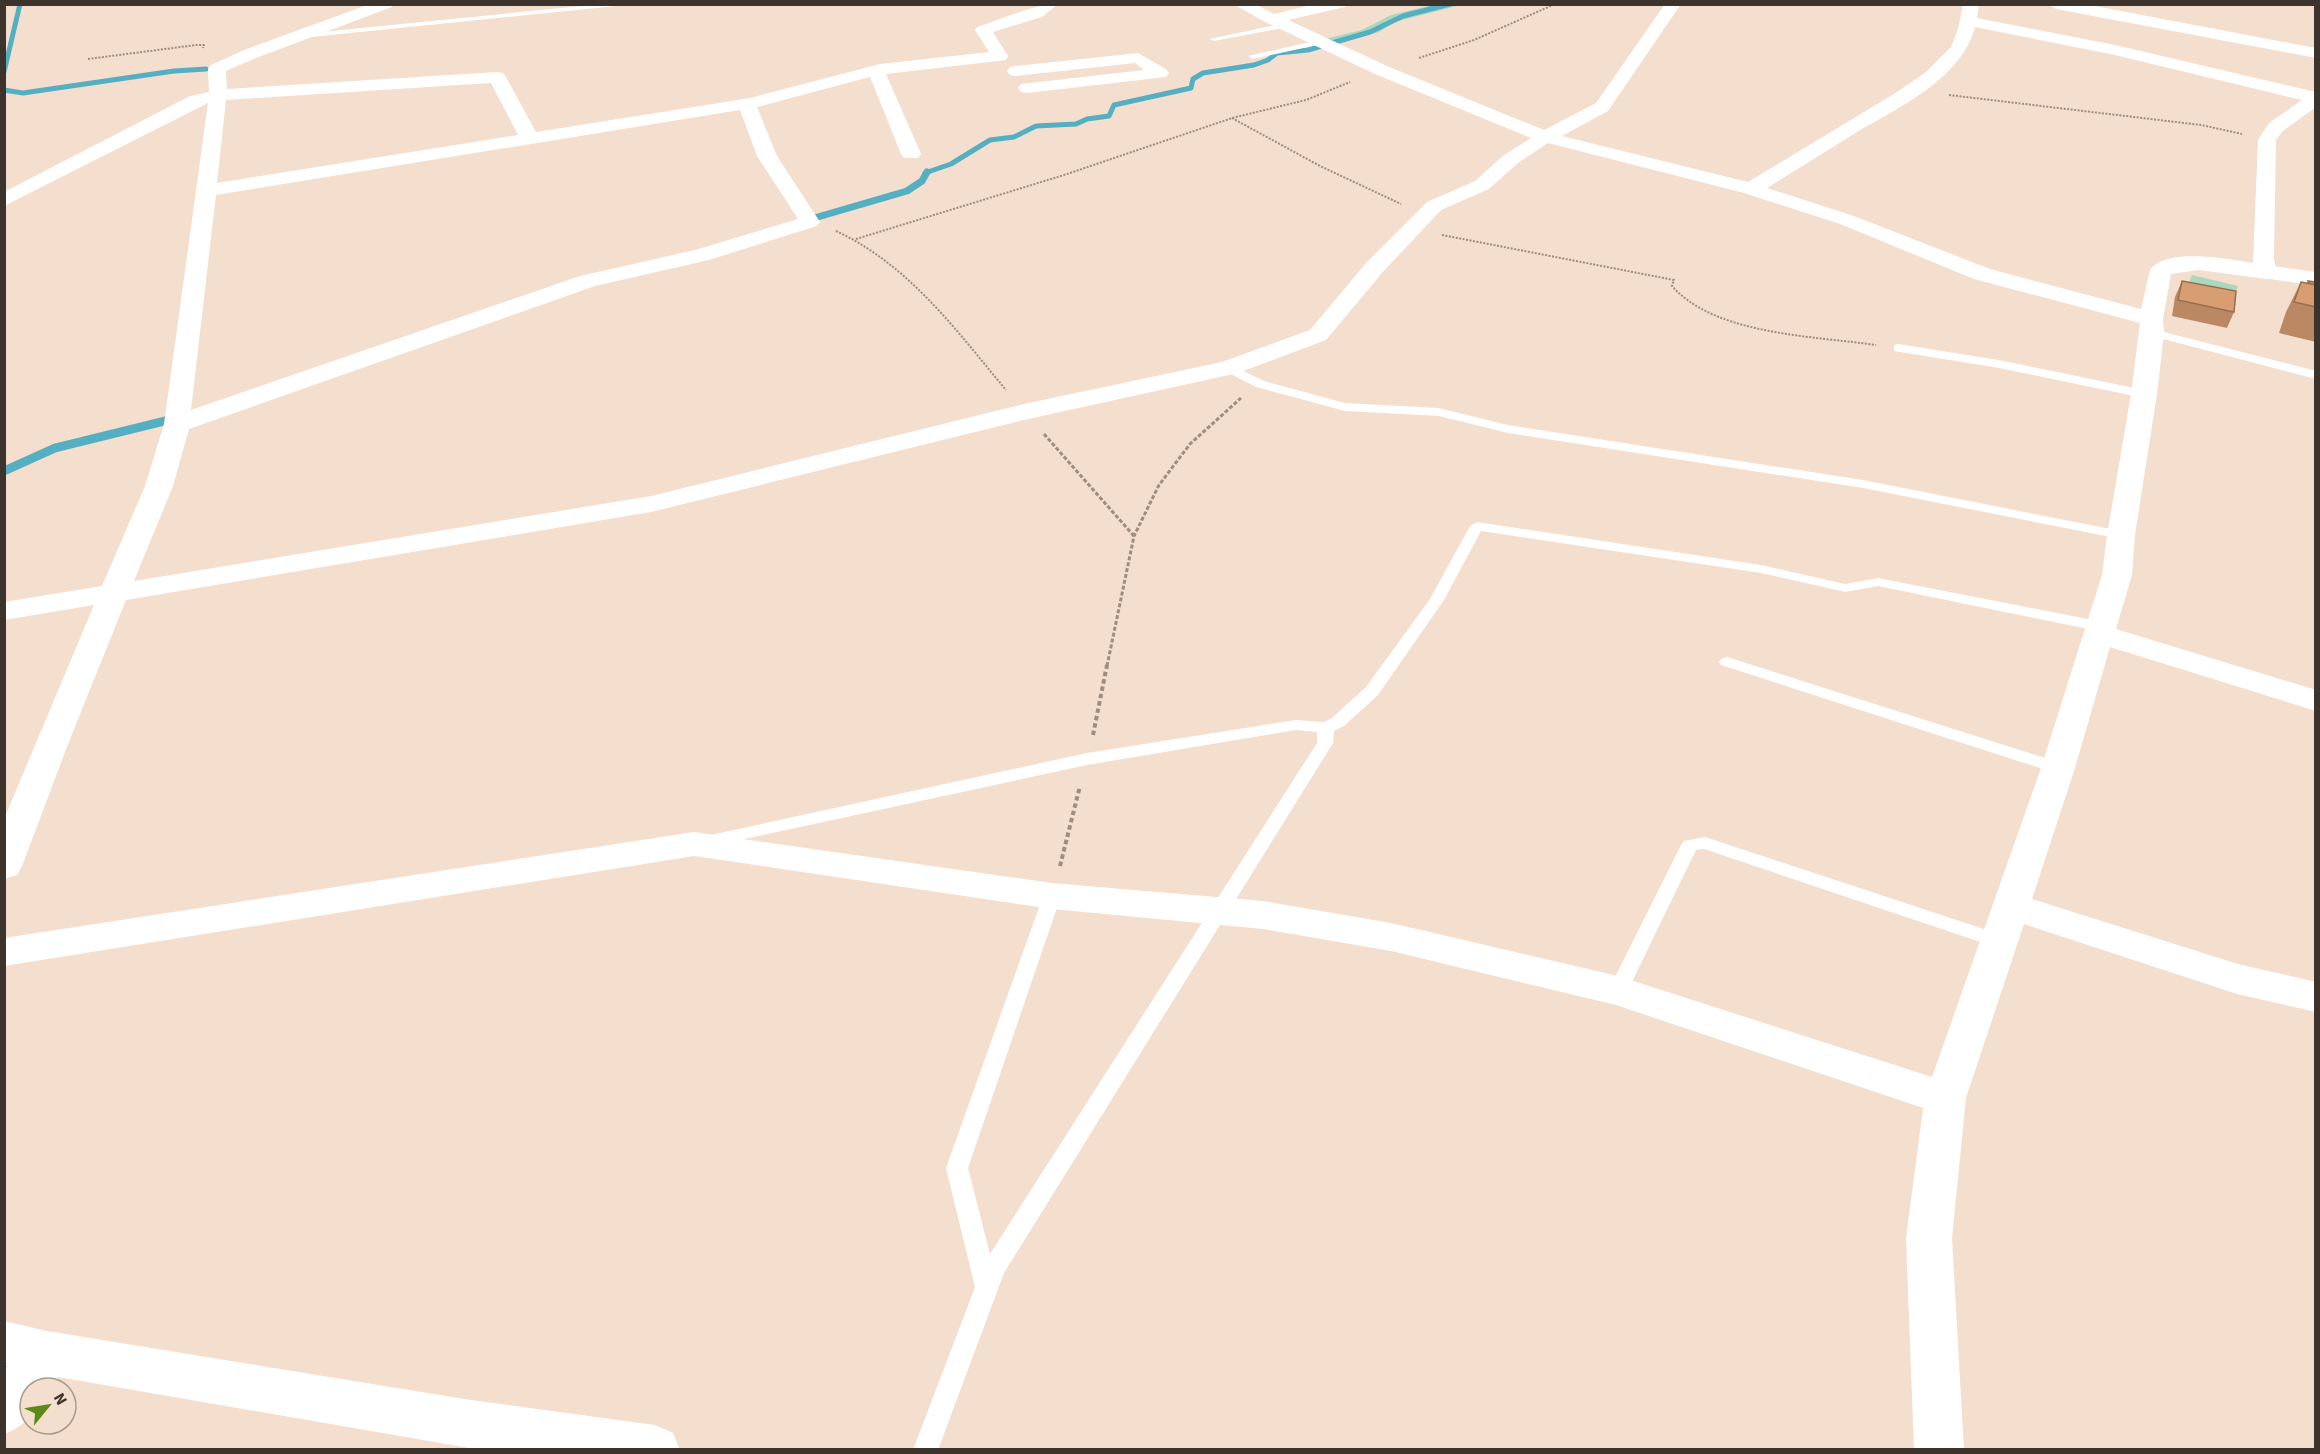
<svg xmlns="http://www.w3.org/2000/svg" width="2320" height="1454" font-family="'Source Sans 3',sans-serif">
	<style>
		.green { fill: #aad7be }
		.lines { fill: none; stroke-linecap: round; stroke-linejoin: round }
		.stream-far2 { stroke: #54afc2; stroke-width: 5 }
		.stream-far1 { stroke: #54afc2; stroke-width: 7 }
		.stream { stroke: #54afc2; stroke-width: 9 }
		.path-far2 { stroke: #9d8e81; stroke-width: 2; stroke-dasharray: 2 1.5; stroke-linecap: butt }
		.path-far1 { stroke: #9d8e81; stroke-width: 3; stroke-dasharray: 4 2; stroke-linecap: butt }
		.path { stroke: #9d8e81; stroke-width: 4; stroke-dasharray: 4.5 3; stroke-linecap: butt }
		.service { fill: #fff; fill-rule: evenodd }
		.minor { fill: #fff; fill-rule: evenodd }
		.tertiary { fill: #fff; fill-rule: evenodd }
		.wall { fill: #ba8862 }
		.building { fill: #d89e72; stroke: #976f50; stroke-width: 1.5 }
	</style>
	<rect width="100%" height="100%" fill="#f4decd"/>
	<g class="green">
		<polygon points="1433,5 1461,5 1394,22 1379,32 1335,44 1325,39 1362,30 1391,15"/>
		<polygon points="2192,275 2238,286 2234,298 2187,287"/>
	</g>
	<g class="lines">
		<g class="stream-far2">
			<polyline points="4,72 20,4"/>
			<polyline points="4,90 23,93 174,71 206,69"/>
			<polyline points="925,173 951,164 990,140 1014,137 1036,126 1076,124 1087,119 1109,116 1114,105 1191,88 1193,79 1203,73 1254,65 1268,60 1277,53 1308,50 1370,32 1403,16 1450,4"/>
		</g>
		<polyline class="stream-far1" points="804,221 907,191 922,181 927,172"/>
		<polyline class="stream" points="4,471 55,448 177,418"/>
		<g class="path-far2">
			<polyline points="1419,58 1474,40 1555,4"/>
			<polyline points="88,59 196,45 204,45 203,48"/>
			<polyline points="1949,95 2201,125 2242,134"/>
			<polyline points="1232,118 1320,166 1401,204"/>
			<path d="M836,231c73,34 120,99 170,159"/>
			<path d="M1442,235l232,45 -2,6c43,49 142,50 204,59"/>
			<polyline points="856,239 1064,175 1232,118 1306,100 1350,82"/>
		</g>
		<g class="path-far1">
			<polyline points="1044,434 1134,536"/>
			<polyline points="1107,666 1134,536 1159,485 1190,444 1241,398"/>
		</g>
		<g class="path">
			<polyline points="1093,735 1107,665"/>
			<polyline points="1060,866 1080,786"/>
		</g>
		<g class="service">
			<polygon points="602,4 636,4 301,38 297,36 301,34"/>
			<polygon points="1285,23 1289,25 1288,27 1214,41 1210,39"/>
			<polygon points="1319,40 1323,42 1322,44 1252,59 1248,56"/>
			<polygon points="2152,329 2316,371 2316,379 2148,335 2148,331"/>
			<polygon points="1898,344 1999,360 2144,390 2150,394 2144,398 1999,368 1894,351 1894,345"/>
			<polygon points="1229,364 1264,381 1345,403 1439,408 1508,425 1863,480 2121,531 2128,535 2121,539 1863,488 1508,433 1439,416 1345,411 1256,387 1225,371 1225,365"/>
			<polygon points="1477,522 1761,565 1845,584 1878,578 2103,622 2111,627 2103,632 1878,586 1845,592 1761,573 1481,531 1444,600 1378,695 1344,726 1334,731 1333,743 1004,1273 938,1450 913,1450 975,1287 946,1168 1043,896 1045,891 1052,889 1059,891 1061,896 968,1168 990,1254 1317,743 1317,732 1296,730 1087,765 703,848 697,846 694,842 697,838 1087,753 1296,720 1324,722 1332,718 1366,687 1430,599 1470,526"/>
			<polygon points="1727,657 2064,764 2066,768 2064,772 2052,772 1721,665 1719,662 1721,659"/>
			<polygon points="1705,837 2005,936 2008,941 2005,946 1998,948 1704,849 1696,850 1625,996 1618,999 1611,996 1608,991 1681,845 1684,841"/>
		</g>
		<g class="minor">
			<path d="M370,4h24l-2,3 -136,51 -30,13 1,18 270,-17 6,1 3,4 30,55 214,-34 130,-34 109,-12 -14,-22 2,-3c25,-8 57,-23 81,-23l-16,13 -49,15 15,24 -2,4 -120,14 35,80 -3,4h-14l-3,-4 -31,-77 -113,30 20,49 43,66 -3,4 -108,34 -114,26 -406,143 -16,57 -39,95 517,-85 373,-92 198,-42 88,-32 56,-67 61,-61 48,-21 29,-26 27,-17 -156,-64 -110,-52 -32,-18h22l19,10 41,-10h32l-2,3 -57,13 99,46 157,64 52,-27 69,-99h16l-73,107 -46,25 186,46 149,-90 29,-20 25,-25 7,-18 5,-25h16l-2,14 138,27 201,47v15l-33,24 -7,9 -2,119 3,13 -3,5 -8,2 -67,-9 -28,4 -8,45 1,14 -7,61 -22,141 -3,40 -16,54 200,61v21l-206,-64 -35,121 -43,131 206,65 78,18v30l-79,-18 -213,-70 -58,174 -14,140 12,212h-50l-8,-212 17,-130 -307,-103 -225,-54 -128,-22 -211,-20 -358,-53 -690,110v-28l690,-106 358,51 211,18 128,22 227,53 314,101 109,-309 61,-193 5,-40 24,-141 9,-71 -166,-44 -134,-55 -96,-31 -196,-50 -30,20 -29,26 -48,21 -59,63 -56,67 -88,33 -214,47 -373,92 -525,88 -56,139 -48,127 -5,9 -13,4v-60l90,-214 -90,15v-18l98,-16 43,-100 19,-62 44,-321 -204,103v-14l186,-96 19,-4 -1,-23 3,-4 33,-15zM1975,27l140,28 187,45 -33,23 -11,17 -5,123c-24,-4 -87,-16 -103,7l-9,39 -151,-40 -136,-53 -87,-28c29,-18 58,-36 87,-54 43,-26 107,-54 121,-107zM491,83l27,52 -301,48 9,-83zM740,110l17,46 41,63 -103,31 -115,26 -389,134 25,-215z"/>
			<polygon points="2048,4 2084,4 2316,48 2316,58 2056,9"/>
			<polygon points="1138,53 1166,69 1169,73 1166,77 1027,93 1021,92 1018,88 1021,84 1144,70 1135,63 1016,76 1010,75 1007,71 1010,67 1016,66"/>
			<path d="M4,1321l43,10 424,69 184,25 18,8 7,17h-199l-423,-73 -8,11h-20c0,27 2,35 -26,46v-64l4,-4 -4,-1z"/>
		</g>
		<polygon class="tertiary" points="2266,265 2316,272 2316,286 2258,277 2255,272 2258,267"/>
	</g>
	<g class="wall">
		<polygon points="2182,281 2234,312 2227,328 2172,316 2175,297"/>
		<polygon points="2308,281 2316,282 2316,342 2279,333 2286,312 2301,282 2307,283"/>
	</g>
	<g class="building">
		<polygon points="2182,281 2236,291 2234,312 2178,300"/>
		<polygon points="2308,281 2316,282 2316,285 2309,283"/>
		<polygon points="2301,282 2316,285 2316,307 2294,302"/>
	</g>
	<rect width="2320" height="1454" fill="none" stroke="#3b332c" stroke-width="12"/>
	<g transform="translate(48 1406) rotate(60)"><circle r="28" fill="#f4decd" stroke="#aa9a8d" stroke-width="1.5"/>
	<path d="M0-4.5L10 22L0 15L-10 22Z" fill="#5f8917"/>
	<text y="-9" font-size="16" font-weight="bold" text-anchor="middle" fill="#3b332c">N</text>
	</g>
</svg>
